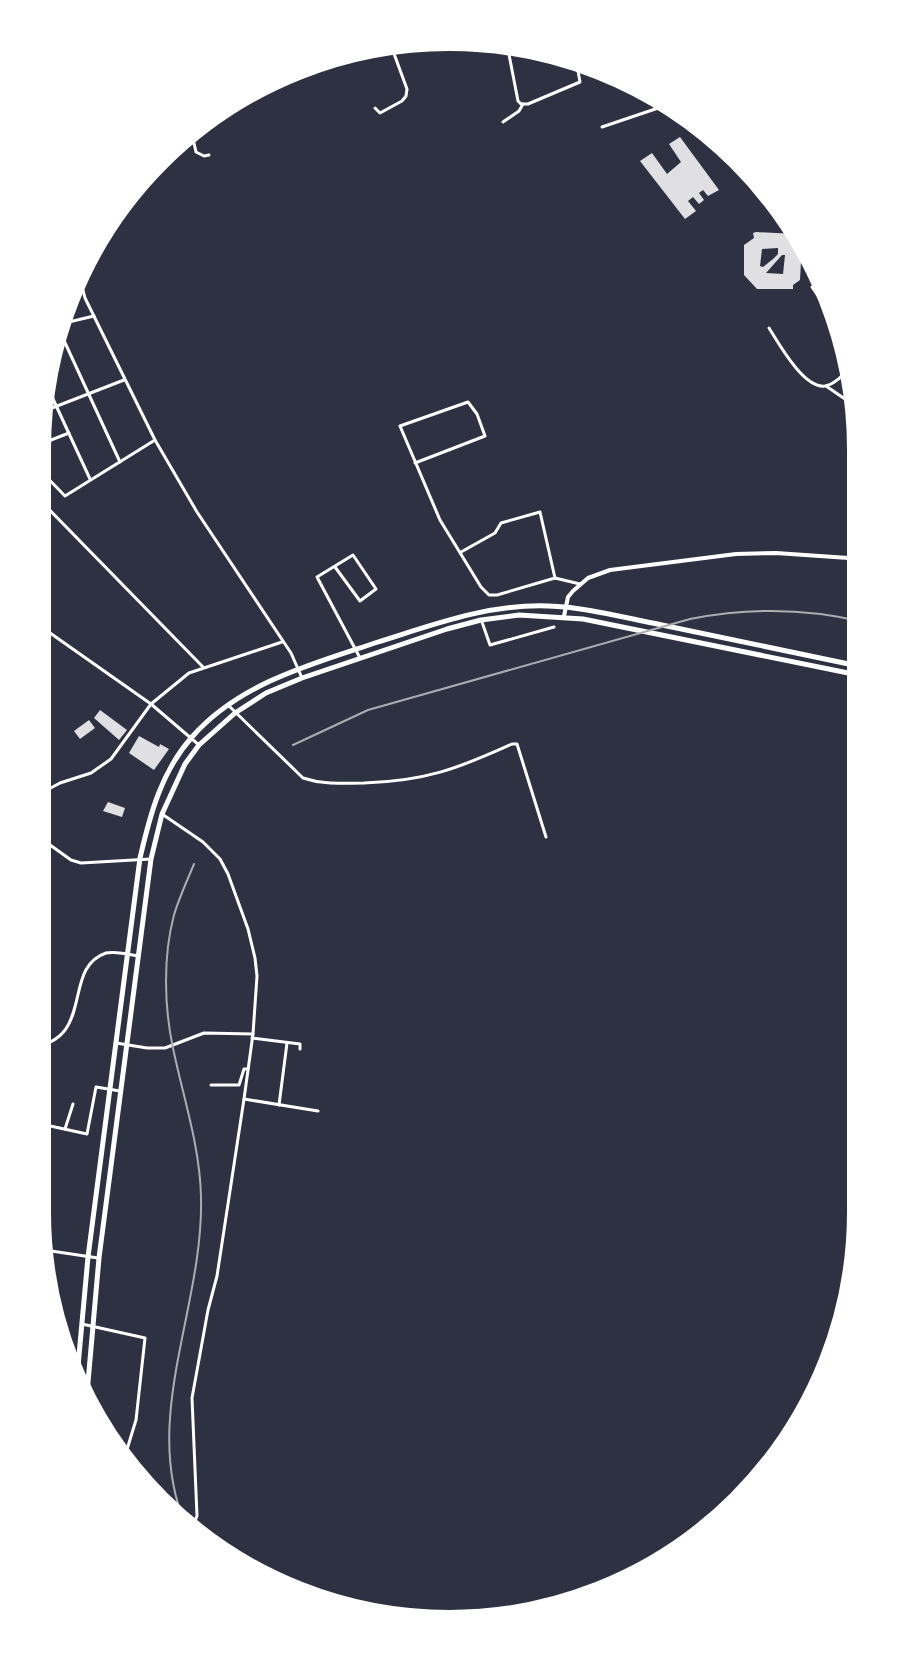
<svg xmlns="http://www.w3.org/2000/svg" width="898" height="1661" font-family="'Nunito Sans',sans-serif">
	<style>
		.building { fill: #e0e0e3; fill-rule: evenodd }
		.lines { fill: none; stroke-linecap: round; stroke-linejoin: round }
		.minor { stroke: #fff; stroke-width: 3 }
		.tertiary { stroke: #fff; stroke-width: 4 }
		.trunk { stroke: #fff; stroke-width: 5 }
		.rail { stroke: #abadb3; stroke-width: 2 }
		.rim { fill: none; stroke: #fff; stroke-width: 10 }
	</style>
	<rect width="100%" height="100%" fill="#2d3142"/>
	<g class="building">
		<polygon points="680,137 719,190 708,196 703,190 699,193 704,200 699,204 693,197 688,201 696,211 685,219 640,161 652,153 667,174 681,162 669,144"/>
		<path d="M756,232l39,2 2,8h5l-2,38 -7,5v4h-36l-13,-14v-30l10,-7 -1,-5zM778,248v6l-5,5 -10,8 -3,-1 2,-17zM782,255h3l-2,19 -17,-1z"/>
		<polygon points="100,710 127,730 119,740 94,718"/>
		<polygon points="89,720 95,728 80,739 74,731"/>
		<polygon points="139,736 159,747 160,744 169,749 154,770 129,753"/>
		<polygon points="108,802 125,808 122,817 103,811"/>
	</g>
	<g class="lines">
		<g class="minor">
			<polyline points="485,37 512,39"/>
			<polyline points="506,39 518,101 521,104 528,104 580,82 576,60"/>
			<polyline points="375,108 380,113 402,101 406,96 407,89 393,51 441,40"/>
			<polyline points="503,122 519,111 523,104"/>
			<polyline points="602,127 676,102"/>
			<polyline points="182,133 186,140 194,143 196,152 204,156 209,155"/>
			<polyline points="77,266 85,298 155,440 197,512 291,653 302,678"/>
			<polyline points="812,287 836,322 847,329"/>
			<polyline points="55,321 120,462"/>
			<polyline points="52,326 94,316"/>
			<path d="M769,328c10,16 35,61 56,58 12,-2 22,-16 30,-24"/>
			<polyline points="41,373 90,479"/>
			<polyline points="826,386 861,410"/>
			<polyline points="34,415 124,380"/>
			<polyline points="33,447 69,433"/>
			<polyline points="33,463 65,496 155,440"/>
			<polyline points="415,463 485,436 477,414 468,402 400,426 440,520 481,587 489,595 497,595 555,578 580,584"/>
			<polyline points="33,487 42,473"/>
			<polyline points="33,493 203,667"/>
			<polyline points="461,552 495,533 501,523 540,512 555,578"/>
			<polyline points="335,567 360,601 376,589 353,555 317,577 360,658"/>
			<polyline points="33,621 151,704 199,745"/>
			<polyline points="482,622 490,645 554,627"/>
			<path d="M228,705l75,73c21,7 39,5 61,5 61,-2 93,-14 148,-39h5l29,93"/>
			<polyline points="32,798 60,783 91,773 111,759 151,704 189,673 282,642"/>
			<polyline points="162,814 203,842 220,859 228,874 248,929 255,958 257,976 253,1034 244,1099 217,1276 208,1310 192,1398 197,1516 190,1533"/>
			<polyline points="32,832 71,860 81,863 151,859"/>
			<polyline points="252,1038 300,1044 300,1049"/>
			<polyline points="116,1043 147,1048 165,1048 204,1033 253,1034"/>
			<path d="M32,1047c64,-8 29,-79 74,-94 9,-2 22,1 32,3"/>
			<polyline points="211,1085 239,1085 244,1069 248,1069"/>
			<polyline points="244,1099 318,1111"/>
			<polyline points="279,1105 287,1043"/>
			<polyline points="32,1122 87,1134 96,1087 120,1091"/>
			<polyline points="65,1129 73,1104"/>
			<polyline points="38,1249 98,1258"/>
			<polyline points="82,1324 145,1338 136,1420 121,1469"/>
			<path d="M469,1627c25,-13 51,-19 77,-26 27,-7 52,-16 80,-15"/>
		</g>
		<polyline class="tertiary" points="564,616 568,597 573,591 588,578 610,570 736,554 776,553 863,559"/>
		<g class="trunk">
			<path d="M76,1388l12,-131 52,-399c10,-43 21,-86 52,-121 47,-54 120,-73 186,-95 57,-18 110,-38 170,-36 38,1 77,12 114,19 67,14 134,28 201,42"/>
			<polyline points="86,1405 99,1258 151,859 162,814 185,764 199,745 235,713 266,693 302,678 447,629 481,620 519,615 583,619 863,676"/>
		</g>
		<g class="rail">
			<path d="M293,745l75,-35 322,-91c57,-11 116,-11 173,3"/>
			<path d="M188,1531c-50,-110 16,-221 13,-334 -1,-51 -18,-100 -28,-149 -9,-42 -10,-92 1,-133 5,-17 13,-34 20,-51"/>
		</g>
	</g>
	<path d="M0 0H898V1661H0ZM449 46H449A403 403 0 0 1 852 449V1212A403 403 0 0 1 449 1615H449A403 403 0 0 1 46 1212V449A403 403 0 0 1 449 46Z" fill="#fff" fill-rule="evenodd"/>
	<path class="rim" d="M449 46H449A403 403 0 0 1 852 449V1212A403 403 0 0 1 449 1615H449A403 403 0 0 1 46 1212V449A403 403 0 0 1 449 46Z"/>
</svg>
